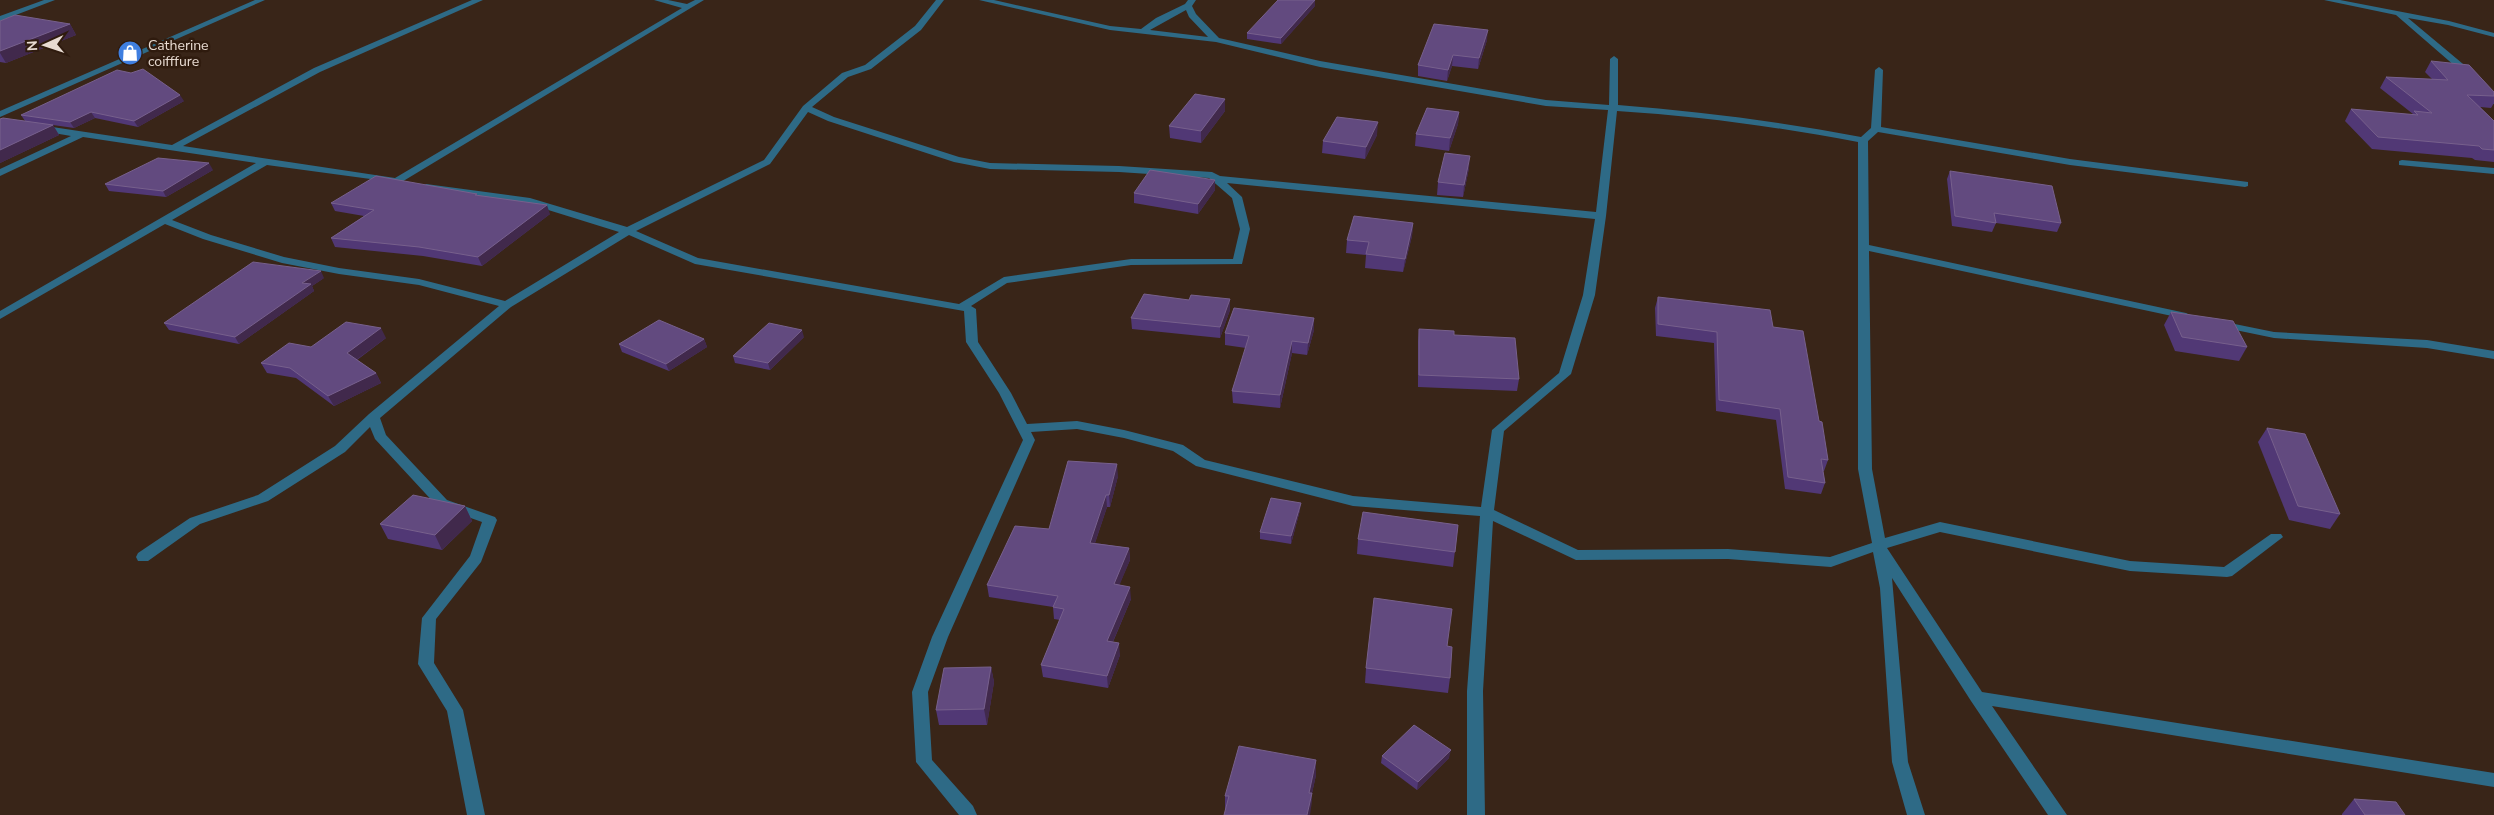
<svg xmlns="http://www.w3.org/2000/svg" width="2494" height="815" font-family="'Nunito Sans',sans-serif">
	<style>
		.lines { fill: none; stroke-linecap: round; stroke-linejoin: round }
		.minor { fill: #2e6a86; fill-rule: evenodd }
		.wall { fill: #513875 }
		.shaded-wall { fill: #41294c }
		.building { fill: #624a7f; stroke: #77608c }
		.labels { text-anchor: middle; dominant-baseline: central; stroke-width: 5; stroke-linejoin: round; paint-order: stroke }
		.far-poi-label { font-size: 14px; fill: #e8dbd2; stroke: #2f1b0e; text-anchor: start }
	</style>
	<rect width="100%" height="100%" fill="#392518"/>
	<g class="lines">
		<g class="minor">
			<polygon points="44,0 55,0 0,21 0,16"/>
			<polygon points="255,0 265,0 0,117 0,111"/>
			<path d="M472,0h11l-163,72 -137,74 212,32 287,-170 -28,-8h14l19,4 8,-4h9l-304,183 -133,-18 -95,55 39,15 73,22 55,11 80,11 86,22 114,-69 -90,-28 -100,-15 -5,-3 2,-2 104,14 97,29 137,-67 39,-54 39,-33 23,-8 50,-39 21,-26h8l-23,30 -50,39 -23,8 -36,30 22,10 125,40 31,6 129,3 93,6 8,4 376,36 12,-102 -62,-4 -226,-39 -104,-25 -106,-12 -131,-30h15l116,26 31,3 15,-11 29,-14 3,-4h8l-4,6 4,8 23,24 101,23 226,39 63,5 1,-46 4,-3 4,3v46c81,6 162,17 243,32l10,-9 4,-58 4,-3 4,3 -2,57 189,32 178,23v4l-3,1 -175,-22 -192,-33 -10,9 1,104 317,68 6,3 -6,3 -317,-68 3,218 13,69 55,-16 190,39 94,6 47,-33h10l2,3 -51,39 -5,1 -97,-6 -190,-39 -53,16 95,144 512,81v14l-502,-81 75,109h-19l-77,-114 -79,-123 16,184 17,53h-18l-15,-53 -12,-174 -7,-36 -42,15 -103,-8 -152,1 -83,-39 -10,170 2,124h-18v-124l13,-175 -127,-10 -157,-40 -23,-15 -49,-13 -47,-9 -46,3 4,8 -87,197 -20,55 4,68 41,46 4,9h-18l-43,-53 -4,-70 20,-55 91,-197 -24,-47 -33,-51 -2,-31 -269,-47 -66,-29 -118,72 -131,111 6,17 61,65 48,17 2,3 -16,42 -45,57 -2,44 29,47 22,105h-18l-20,-104 -29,-47 4,-46 48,-62 12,-34 -45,-16 -62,-67 -5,-12 -25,25 -77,49 -68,23 -52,37h-10l-2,-4 2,-4 52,-35 68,-23 77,-49 34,-32 130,-108 -80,-21 -80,-11 -57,-11 -79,-24 -38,-15 -165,95v-8l256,-148 -173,-26 -83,39v-7l71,-33 -35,-6 -2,-2 5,-3 133,20 142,-77zM1186,10l3,7 19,20 -58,-7zM1617,111c81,5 162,16 241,31v327l14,74 -42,14 -102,-8 -150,1 -84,-40 10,-79 67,-57 24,-79 11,-79zM808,112l20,9 126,41 36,7 129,3 90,6 23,20 8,31 -7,30h-102l-127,18 -45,27 -261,-46 -62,-27 134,-67zM1227,183l368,36 -12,76 -24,78 -67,57 -11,77 -128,-11 -148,-36 -22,-15 -59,-15 -47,-9 -50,3 -16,-31 -33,-51 -2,-33 -5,-3 36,-23 124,-18 111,-1 8,-35 -8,-32z"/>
			<polygon points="2324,0 2340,0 2449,21 2494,33 2494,37 2448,25 2408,18 2469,69 2494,96 2494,104 2491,103 2463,73 2396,15"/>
			<polygon points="2402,160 2494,168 2494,174 2399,165 2399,161"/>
			<polygon points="2220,321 2274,332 2427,340 2494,351 2494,359 2427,348 2274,338 2216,326 2214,324"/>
		</g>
	</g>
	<g class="wall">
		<polygon points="1315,6 1281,44 1247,39 1247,33"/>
		<polygon points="0,21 70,24 76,35 6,63 0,62"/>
		<polygon points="1487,40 1478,69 1452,66 1447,81 1418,76 1418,65"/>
		<polygon points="2431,61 2494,92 2494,103 2491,108 2480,107 2494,121 2494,162 2475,160 2472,158 2372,149 2345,121 2351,109 2412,115 2413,114 2380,88 2386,77 2432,79 2425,72"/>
		<polygon points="1225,99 1225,111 1201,143 1170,138 1169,126"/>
		<polygon points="184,101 138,127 95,118 74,128 53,125 59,135 0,163 0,119 25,121 21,115"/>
		<polygon points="1459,112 1458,124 1449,151 1415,146 1416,134"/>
		<polygon points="1377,135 1365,159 1322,153 1323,141"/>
		<polygon points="1469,168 1463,197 1437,195 1438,182"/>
		<polygon points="213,170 166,197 109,191 105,184"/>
		<polygon points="1950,171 2061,223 2057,232 1996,223 1992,232 1952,226 1947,179"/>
		<polygon points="1215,180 1215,190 1198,214 1134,203 1134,193"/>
		<polygon points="477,194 478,196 550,214 482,266 423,256 335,247 331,238 364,216 335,211 331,203"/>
		<polygon points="1413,223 1412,236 1403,272 1365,268 1366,255 1346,253 1347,240"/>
		<polygon points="324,278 312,286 314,291 239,344 169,330 164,323"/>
		<polygon points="1658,297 1773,327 1819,421 1828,460 1824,471 1823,471 1825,483 1821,494 1785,489 1776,420 1716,411 1714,343 1656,336 1655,308"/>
		<polygon points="1230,310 1220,338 1132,329 1131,318"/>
		<polygon points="2171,312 2247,347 2239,361 2175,351 2164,325"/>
		<polygon points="1314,318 1314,330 1307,355 1292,353 1280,408 1233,403 1232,391 1246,348 1225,345 1225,333"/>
		<polygon points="1419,329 1454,335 1519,379 1517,391 1418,387 1418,341"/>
		<polygon points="804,337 770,370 735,363 733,356"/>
		<polygon points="386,338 357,360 376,373 381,383 334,406 296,378 267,373 261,363 311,347"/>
		<polygon points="704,339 707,347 669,371 622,352 619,344"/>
		<polygon points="2267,428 2340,514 2330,529 2289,520 2258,442"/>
		<polygon points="1118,476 1110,507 1107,507 1095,543 1129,548 1130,560 1119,585 1131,599 1113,642 1120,655 1108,688 1043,677 1041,665 1060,620 1054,619 1053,607 989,597 987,585 1049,529"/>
		<polygon points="465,506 472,521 442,550 388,539 380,524"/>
		<polygon points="1300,510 1291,544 1260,539 1260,532"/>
		<polygon points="1458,525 1453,567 1357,554 1358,539"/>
		<polygon points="1447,646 1450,678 1448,693 1365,683 1366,668"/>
		<polygon points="991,667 994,682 987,725 939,725 936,710"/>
		<polygon points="1382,756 1449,758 1417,790 1381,763"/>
		<polygon points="1316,760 1316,775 1312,793 1311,808 1225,810 1225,796"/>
		<polygon points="2354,799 2405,815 2342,815 2342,814"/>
	</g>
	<g class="shaded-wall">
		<polygon points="1315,0 1315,6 1281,44 1281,38"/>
		<polygon points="70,24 76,35 6,63 0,53 0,51"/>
		<polygon points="1488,30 1487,40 1478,69 1479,58"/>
		<polygon points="1453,55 1452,66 1447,81 1448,70"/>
		<polygon points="180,95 184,101 138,127 134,121"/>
		<polygon points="1225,99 1225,111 1201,143 1201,131"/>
		<polygon points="91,112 95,118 74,128 70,122"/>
		<polygon points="1459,112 1458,124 1449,151 1450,138"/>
		<polygon points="1378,122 1377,135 1365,159 1366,147"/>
		<polygon points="53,125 59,135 0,163 0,150"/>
		<polygon points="1470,156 1469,168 1463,197 1464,185"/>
		<polygon points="209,163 213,170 166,197 163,191"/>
		<polygon points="1215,180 1215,190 1198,214 1198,204"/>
		<polygon points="547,205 550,214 482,266 478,257"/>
		<polygon points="1413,223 1412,236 1403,272 1405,259"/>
		<polygon points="321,271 324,278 312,286 314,291 239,344 235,337 302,283"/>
		<polygon points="1230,299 1230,310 1220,338 1220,327"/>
		<polygon points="1314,318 1314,330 1307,355 1308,343"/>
		<polygon points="381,328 386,338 352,363 347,353"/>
		<polygon points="802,330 804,337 770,370 768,363"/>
		<polygon points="704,339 707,347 669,371 666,364"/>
		<polygon points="1292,341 1292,353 1280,408 1280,395"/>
		<polygon points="376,373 381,383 334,406 328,396"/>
		<polygon points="1117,464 1118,476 1110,507 1109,495"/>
		<polygon points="1106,495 1107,507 1091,555 1090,543"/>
		<polygon points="1301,503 1300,510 1291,544 1291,536"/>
		<polygon points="465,506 472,521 442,550 435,535"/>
		<polygon points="1129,548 1130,560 1115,596 1114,584"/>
		<polygon points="1130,587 1131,599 1108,653 1107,641"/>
		<polygon points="1119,643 1120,655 1108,688 1107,676"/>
		<polygon points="991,667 994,682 987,725 984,709"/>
		<polygon points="1451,750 1449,758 1417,790 1418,782"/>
		<polygon points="1316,760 1316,775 1309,807 1309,793"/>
		<polygon points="1312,793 1311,808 1310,815 1307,815"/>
	</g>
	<g class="building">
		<polygon points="1278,0 1315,0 1281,38 1247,33"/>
		<polygon points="15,15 70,24 0,51 0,21"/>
		<polygon points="1434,24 1488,30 1479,58 1453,55 1448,70 1418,65"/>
		<polygon points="2431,61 2469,65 2494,92 2494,96 2467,95 2494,121 2494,150 2482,149 2479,146 2378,137 2351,109 2418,115 2414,111 2432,113 2386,77 2448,80"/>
		<polygon points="143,69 180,95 134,121 91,112 70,122 21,115 117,70 131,73"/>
		<polygon points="1195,94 1225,99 1201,131 1169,126"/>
		<polygon points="1427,108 1459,112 1450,138 1416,134"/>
		<polygon points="1337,117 1378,122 1366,147 1323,141"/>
		<polygon points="3,118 53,125 0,150 0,119"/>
		<polygon points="1445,153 1470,156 1464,185 1438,182"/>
		<polygon points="158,158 209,163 163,191 105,184"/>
		<polygon points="1150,170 1215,180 1198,204 1134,193"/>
		<polygon points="1950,171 2052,186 2061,223 1994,213 1996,223 1955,216"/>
		<polygon points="376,176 477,194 475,195 547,205 478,257 419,247 331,238 374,210 331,203"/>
		<polygon points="1354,216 1413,223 1405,259 1366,254 1369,242 1347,240"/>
		<polygon points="253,262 321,271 302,283 311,284 235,337 164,323"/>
		<polygon points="1144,294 1189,300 1191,295 1230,299 1220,327 1131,318"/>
		<polygon points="1658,297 1770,310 1773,327 1803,331 1819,421 1822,422 1828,460 1821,459 1825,483 1788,477 1780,409 1719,400 1717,332 1658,324"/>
		<polygon points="1234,308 1314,318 1308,343 1292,341 1280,395 1232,391 1249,336 1225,333"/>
		<polygon points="2171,312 2233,321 2247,347 2182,337"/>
		<polygon points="659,320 704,339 666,364 619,344"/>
		<polygon points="346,322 381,328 347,353 376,373 328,396 290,368 261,363 289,343 311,347"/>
		<polygon points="769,323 802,330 768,363 733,356"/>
		<polygon points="1419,329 1454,331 1454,335 1515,338 1519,379 1419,375"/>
		<polygon points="2267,428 2305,434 2340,514 2298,506"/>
		<polygon points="1068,461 1117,464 1109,495 1106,495 1090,543 1129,548 1114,584 1130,587 1107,641 1119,643 1107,676 1041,665 1064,609 1053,607 1058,596 987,585 1015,526 1049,529"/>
		<polygon points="413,495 465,506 435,535 380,524"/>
		<polygon points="1271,498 1301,503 1291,536 1260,532"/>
		<polygon points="1363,512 1458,525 1455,552 1358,539"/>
		<polygon points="1374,598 1452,609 1447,646 1452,647 1450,678 1366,668"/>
		<polygon points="991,667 984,709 936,710 944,668"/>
		<polygon points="1414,725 1451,750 1418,782 1382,756"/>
		<polygon points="1239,746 1316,760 1309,793 1312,793 1307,815 1224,815 1229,796 1225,796"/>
		<polygon points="2354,799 2396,802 2405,815 2365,815"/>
	</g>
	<defs>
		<symbol id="shop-disc" viewBox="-11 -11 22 22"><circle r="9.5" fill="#3f7fe0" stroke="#2f1b0e"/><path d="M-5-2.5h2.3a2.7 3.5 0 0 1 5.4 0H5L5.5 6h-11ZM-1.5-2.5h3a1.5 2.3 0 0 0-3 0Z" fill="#fff"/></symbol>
	</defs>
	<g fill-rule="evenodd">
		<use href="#shop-disc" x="116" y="39" width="28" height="28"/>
	</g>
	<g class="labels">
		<g class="far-poi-label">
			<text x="148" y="45">Catherine<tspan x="148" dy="16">coifffure</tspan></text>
		</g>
	</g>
	<g transform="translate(45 45) rotate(267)" stroke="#2f1b0e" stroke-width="4" paint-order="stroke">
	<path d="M0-4L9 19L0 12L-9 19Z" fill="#e8dbd2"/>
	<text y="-8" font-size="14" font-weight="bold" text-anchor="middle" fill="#e8dbd2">N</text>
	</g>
</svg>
